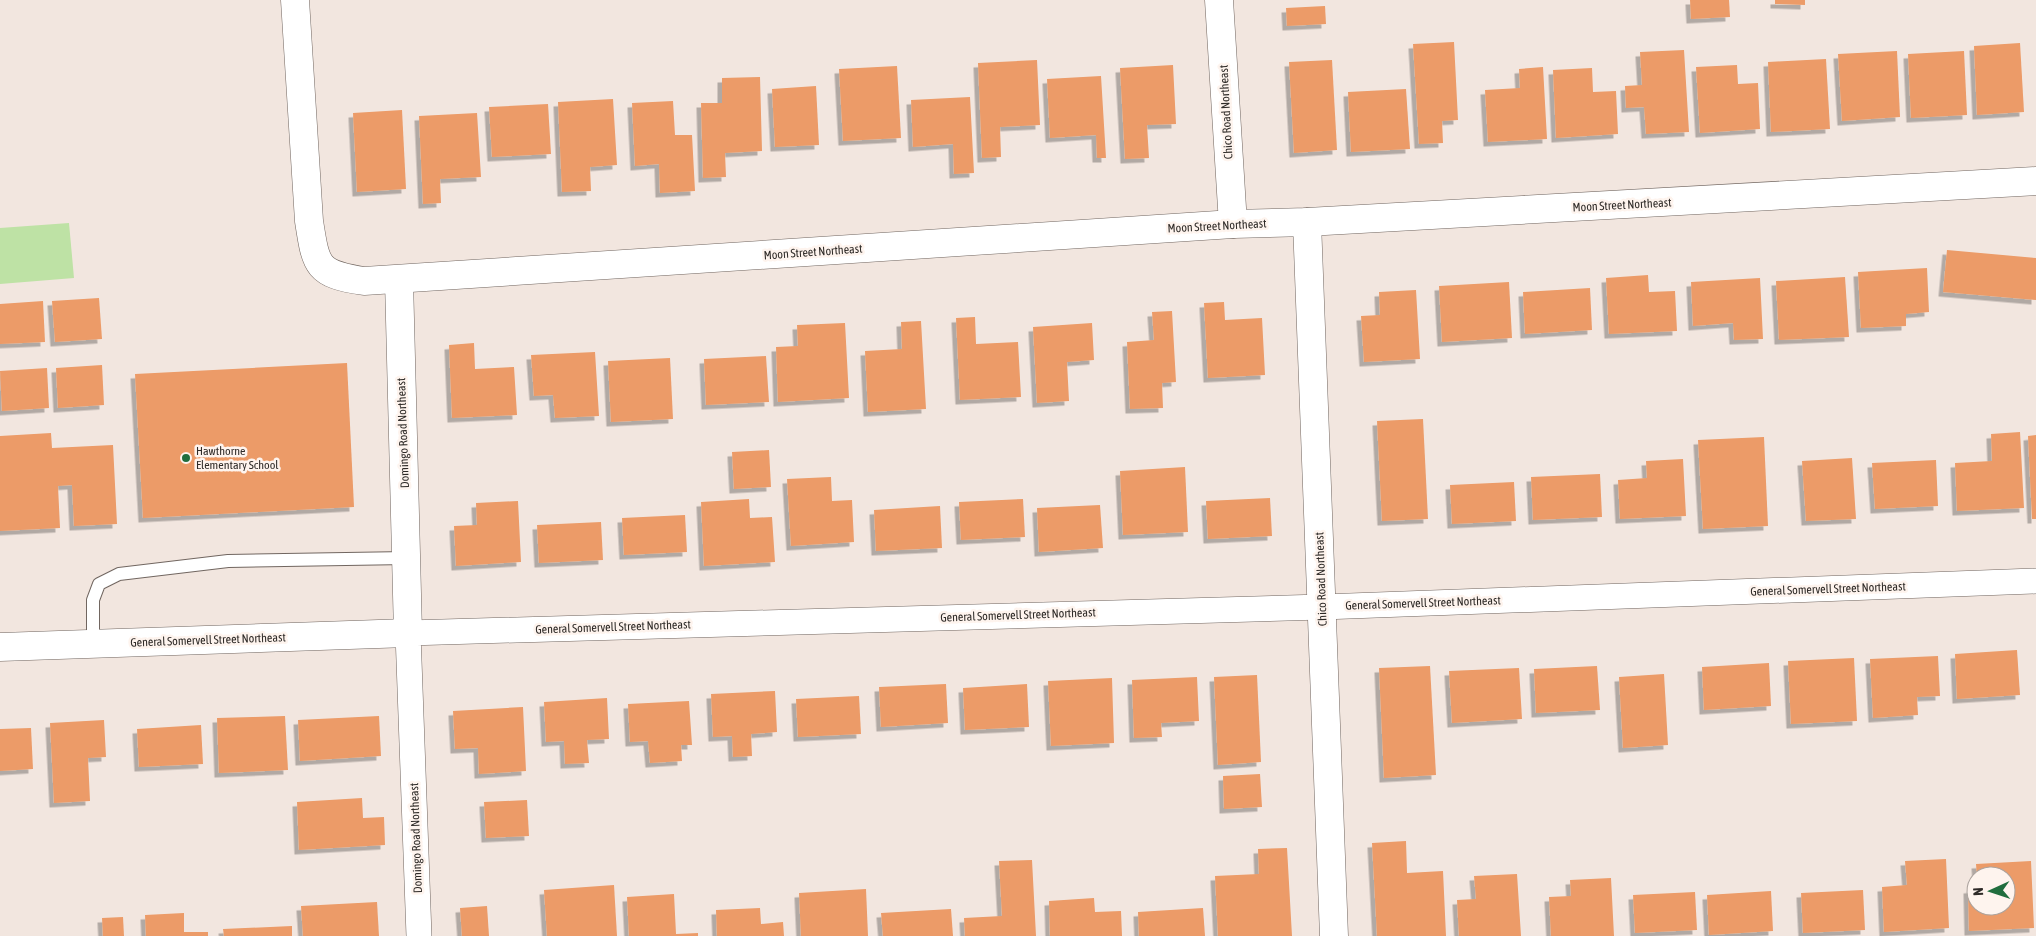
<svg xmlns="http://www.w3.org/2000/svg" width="2036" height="936" font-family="'Asap Condensed',sans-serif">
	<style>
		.green { fill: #bee2a5 }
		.building { fill: #ec9b67; filter: url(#shadow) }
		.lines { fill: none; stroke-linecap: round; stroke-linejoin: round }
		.service-casing { stroke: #716660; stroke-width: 14 }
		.minor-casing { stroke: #716660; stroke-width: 26 }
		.tertiary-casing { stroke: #716660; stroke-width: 29 }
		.service { stroke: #fff; stroke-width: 12 }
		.minor { stroke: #fff; stroke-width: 25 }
		.tertiary { stroke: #fff; stroke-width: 28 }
		.poi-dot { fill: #206d3d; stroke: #fef4ee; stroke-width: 2 }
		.labels { text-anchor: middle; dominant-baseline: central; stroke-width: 5; stroke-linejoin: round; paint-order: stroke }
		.street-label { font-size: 12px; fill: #2e2a27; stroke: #fef4ee }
		.poi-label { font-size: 12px; fill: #2e2a27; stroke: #fef4ee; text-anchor: start }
	</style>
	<defs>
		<filter id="shadow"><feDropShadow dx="-4.5" dy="4.5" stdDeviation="0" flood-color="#0004"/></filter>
	</defs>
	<rect width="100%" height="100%" fill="#f2e6df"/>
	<polygon class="green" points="69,223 74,278 0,284 0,228"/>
	<g class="building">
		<polygon points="1690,0 1729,0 1730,17 1691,19"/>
		<polygon points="1775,0 1805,0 1805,5 1775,4"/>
		<polygon points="1325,6 1326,24 1287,26 1286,8"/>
		<polygon points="1454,42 1458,120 1442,121 1443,143 1419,144 1413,44"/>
		<polygon points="2020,43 2024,112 1977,115 1974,46"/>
		<polygon points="1684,50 1689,132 1646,134 1644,107 1626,108 1625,86 1642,85 1640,52"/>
		<polygon points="1897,51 1900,117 1842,121 1838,54"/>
		<polygon points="1964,51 1967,115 1911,118 1908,54"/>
		<polygon points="1826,59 1830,129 1771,132 1768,62"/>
		<polygon points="1037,60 1040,125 1000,127 1001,157 982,158 978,63"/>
		<polygon points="1332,60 1337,150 1294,153 1289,62"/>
		<polygon points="1173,65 1176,124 1147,125 1149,158 1125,159 1120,68"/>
		<polygon points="1737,65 1738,84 1758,83 1760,129 1700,133 1696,67"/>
		<polygon points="897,66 901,138 843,141 839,69"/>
		<polygon points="1543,67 1547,139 1488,142 1485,90 1520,88 1519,69"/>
		<polygon points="1592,68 1593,92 1616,91 1618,134 1556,138 1553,70"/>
		<polygon points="1101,76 1106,158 1097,158 1096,135 1050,138 1047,79"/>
		<polygon points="760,77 762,151 725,153 726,177 703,178 701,103 722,103 722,78"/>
		<polygon points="816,86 819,145 775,147 772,89"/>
		<polygon points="1406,89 1410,149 1351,152 1348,92"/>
		<polygon points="970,97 974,173 954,174 953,144 913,147 911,100"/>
		<polygon points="613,99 617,165 590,167 591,191 562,192 558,102"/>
		<polygon points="673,101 675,135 692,135 695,191 660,193 659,164 635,166 632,103"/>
		<polygon points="548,104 551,154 492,157 489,107"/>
		<polygon points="402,110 406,189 357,192 353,113"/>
		<polygon points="477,113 481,177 440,179 441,203 423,204 419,116"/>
		<polygon points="1947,250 2036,258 2036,300 1943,292"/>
		<polygon points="1927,268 1929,312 1906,314 1906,326 1861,328 1858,272"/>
		<polygon points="1648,275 1649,292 1675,291 1677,331 1609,334 1606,278"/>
		<polygon points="1845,277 1849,337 1779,340 1776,281"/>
		<polygon points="1760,278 1763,339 1734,340 1733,323 1693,326 1691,282"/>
		<polygon points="1509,282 1512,338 1442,342 1439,286"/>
		<polygon points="1590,288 1592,330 1525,334 1523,292"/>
		<polygon points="1416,290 1420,359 1364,362 1361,316 1380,315 1379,292"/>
		<polygon points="99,298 102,339 55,342 52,301"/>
		<polygon points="43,301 45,342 0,344 0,304"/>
		<polygon points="1224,302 1225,320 1262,318 1265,375 1208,378 1204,303"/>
		<polygon points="1172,311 1176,382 1162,383 1163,408 1130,409 1127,342 1154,340 1152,312"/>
		<polygon points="975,317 976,344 1018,342 1021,397 960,400 956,318"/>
		<polygon points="921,321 926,409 868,412 865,351 902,349 901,322"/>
		<polygon points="845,323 849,398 778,402 776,347 798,346 797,325"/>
		<polygon points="1092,323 1094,360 1067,362 1069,401 1037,403 1033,327"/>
		<polygon points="474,343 475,369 514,367 517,415 452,418 449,345"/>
		<polygon points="595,352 599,416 555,418 553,395 534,396 531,355"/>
		<polygon points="766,356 769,402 706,405 704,359"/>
		<polygon points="670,358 673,419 611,422 608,361"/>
		<polygon points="347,363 354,507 143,518 135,374"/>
		<polygon points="102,365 104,405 58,408 56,368"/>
		<polygon points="47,368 49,408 2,411 0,371"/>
		<polygon points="1423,419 1428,519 1382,521 1377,421"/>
		<polygon points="2020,432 2024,508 1957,511 1955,463 1992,461 1991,434"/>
		<polygon points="51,433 52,448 113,445 117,524 74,526 72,485 58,486 60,528 0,531 0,436"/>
		<polygon points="2036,435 2036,519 2032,519 2028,436"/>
		<polygon points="1764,437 1768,526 1703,529 1698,440"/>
		<polygon points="769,450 771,487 734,489 732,452"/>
		<polygon points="1852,458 1856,519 1806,521 1802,461"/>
		<polygon points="1683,459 1686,516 1620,519 1618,480 1647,478 1646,461"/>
		<polygon points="1936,460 1938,506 1875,509 1872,463"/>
		<polygon points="1185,467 1188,532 1123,535 1120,471"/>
		<polygon points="1600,474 1602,517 1533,520 1531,477"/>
		<polygon points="831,477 832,501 852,500 854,542 791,546 787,479"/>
		<polygon points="1514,482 1516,521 1452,524 1450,485"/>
		<polygon points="1270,498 1272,536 1208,539 1206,501"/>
		<polygon points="749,499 750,518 772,517 775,562 704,566 701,502"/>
		<polygon points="1023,499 1025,537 961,540 959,502"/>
		<polygon points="518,501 521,562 456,566 454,526 477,525 476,503"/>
		<polygon points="1100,505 1103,548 1039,552 1037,508"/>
		<polygon points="940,506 942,548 876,551 874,510"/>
		<polygon points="685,515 687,552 624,555 622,518"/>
		<polygon points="601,522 603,560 539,563 537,525"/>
		<polygon points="2017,650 2020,695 1957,699 1955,654"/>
		<polygon points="1938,656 1940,696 1917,697 1918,715 1873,718 1870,659"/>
		<polygon points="1854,658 1857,721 1791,724 1788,661"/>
		<polygon points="1769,663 1771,706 1704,710 1702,667"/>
		<polygon points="1430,666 1436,775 1384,778 1379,668"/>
		<polygon points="1597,666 1600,710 1536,713 1534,669"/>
		<polygon points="1519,668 1522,719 1452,723 1449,671"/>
		<polygon points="1664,674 1668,745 1623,748 1619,677"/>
		<polygon points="1257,675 1261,762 1218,765 1214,677"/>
		<polygon points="1197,677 1199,721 1161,723 1162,737 1134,738 1132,680"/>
		<polygon points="1112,678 1114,743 1051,746 1048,681"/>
		<polygon points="946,684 948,723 881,727 879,687"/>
		<polygon points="1027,684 1029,727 965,730 963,688"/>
		<polygon points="775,691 777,732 751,734 752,756 733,757 732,736 713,737 711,694"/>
		<polygon points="859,696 861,734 798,737 796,699"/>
		<polygon points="607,698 609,739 587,740 589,763 565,764 564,741 546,742 544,702"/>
		<polygon points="689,701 692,745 681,745 682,761 650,763 648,741 630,742 628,704"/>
		<polygon points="523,707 526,771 479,774 478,748 455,749 453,711"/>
		<polygon points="285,716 288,770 219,773 217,718"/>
		<polygon points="379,716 381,756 300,761 298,720"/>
		<polygon points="104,720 106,757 88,758 90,801 54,803 50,723"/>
		<polygon points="201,725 203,764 139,767 137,729"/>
		<polygon points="31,728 33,769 0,771 0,729"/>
		<polygon points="1260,774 1262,807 1224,809 1223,776"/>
		<polygon points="362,798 363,818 384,817 385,845 299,850 297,802"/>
		<polygon points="527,800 529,836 486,838 484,802"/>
		<polygon points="1406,841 1407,873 1443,871 1446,936 1377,936 1372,843"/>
		<polygon points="1287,848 1292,936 1218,936 1215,876 1259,874 1258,849"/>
		<polygon points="1946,859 1949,928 1884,932 1882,887 1907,885 1905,861"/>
		<polygon points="1032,860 1036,936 965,936 964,918 1002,916 999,861"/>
		<polygon points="2031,861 2034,928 1969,931 1968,889 1976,888 1976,906 2006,906 2006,876 1977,876 1976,864"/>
		<polygon points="1517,874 1521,936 1459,936 1457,900 1476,899 1474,876"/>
		<polygon points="1611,878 1614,936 1551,936 1549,897 1571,896 1570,880"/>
		<polygon points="614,885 617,936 547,936 544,890"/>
		<polygon points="866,889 868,936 801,936 799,893"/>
		<polygon points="1863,890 1865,930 1803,933 1801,893"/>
		<polygon points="1771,891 1773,931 1709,935 1707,895"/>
		<polygon points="1695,892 1697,930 1635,933 1633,895"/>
		<polygon points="674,894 676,934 698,933 698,936 629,936 627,897"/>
		<polygon points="1094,898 1095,912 1121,911 1122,936 1050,936 1049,901"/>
		<polygon points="377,902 379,936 303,936 301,906"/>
		<polygon points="487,906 489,936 462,936 460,908"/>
		<polygon points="760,908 761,924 783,922 784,936 717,936 716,910"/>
		<polygon points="1203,908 1205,936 1139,936 1138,912"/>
		<polygon points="951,909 953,936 883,936 881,913"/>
		<polygon points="184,913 184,932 208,932 208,936 146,936 145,915"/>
		<polygon points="123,917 124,936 103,936 102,918"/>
		<polygon points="292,926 292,936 224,936 223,929"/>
	</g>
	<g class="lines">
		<defs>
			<polyline id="service" points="93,644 93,600 99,584 119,574 228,561 407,558"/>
			<polyline id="minor" points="419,936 408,633 1322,607 2036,581"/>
			<g id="tertiary">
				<path d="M295,0l14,221c7,46 8,53 55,60l869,-57 74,-2 729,-41"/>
				<polyline points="1219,0 1233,224"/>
				<polyline points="1307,222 1334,936"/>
				<polyline points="0,647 408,633 399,280"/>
			</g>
		</defs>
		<use href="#service" class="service-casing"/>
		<use href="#minor" class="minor-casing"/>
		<use href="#tertiary" class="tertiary-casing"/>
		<use href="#service" class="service"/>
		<use href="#minor" class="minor"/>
		<use href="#tertiary" class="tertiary"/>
	</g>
	<circle class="poi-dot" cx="186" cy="458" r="5"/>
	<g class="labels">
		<g class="street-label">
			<text transform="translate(1226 112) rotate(-93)">Chico Road Northeast</text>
			<text transform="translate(1622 205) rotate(-3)">Moon Street Northeast</text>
			<text transform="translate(1217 226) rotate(-3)">Moon Street Northeast</text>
			<text transform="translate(813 252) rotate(-4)">Moon Street Northeast</text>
			<text transform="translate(403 433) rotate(-92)">Domingo Road Northeast</text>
			<text transform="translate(1321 579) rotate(-92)">Chico Road Northeast</text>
			<text transform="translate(1828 589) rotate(-2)">General Somervell Street Northeast</text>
			<text transform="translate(1423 603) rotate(-2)">General Somervell Street Northeast</text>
			<text transform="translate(1018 615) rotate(-2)">General Somervell Street Northeast</text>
			<text transform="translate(613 627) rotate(-2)">General Somervell Street Northeast</text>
			<text transform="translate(208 640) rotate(-2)">General Somervell Street Northeast</text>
			<text transform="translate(416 838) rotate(-92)">Domingo Road Northeast</text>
		</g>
		<g class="poi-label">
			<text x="196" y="451">Hawthorne<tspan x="196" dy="14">Elementary School</tspan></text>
		</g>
	</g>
	<g transform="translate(1991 891) rotate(267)"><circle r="24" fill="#fef4ee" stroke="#aba39e"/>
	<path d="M0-4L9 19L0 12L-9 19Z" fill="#206d3d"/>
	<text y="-8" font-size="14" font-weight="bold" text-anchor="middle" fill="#2e2a27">N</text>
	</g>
</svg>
